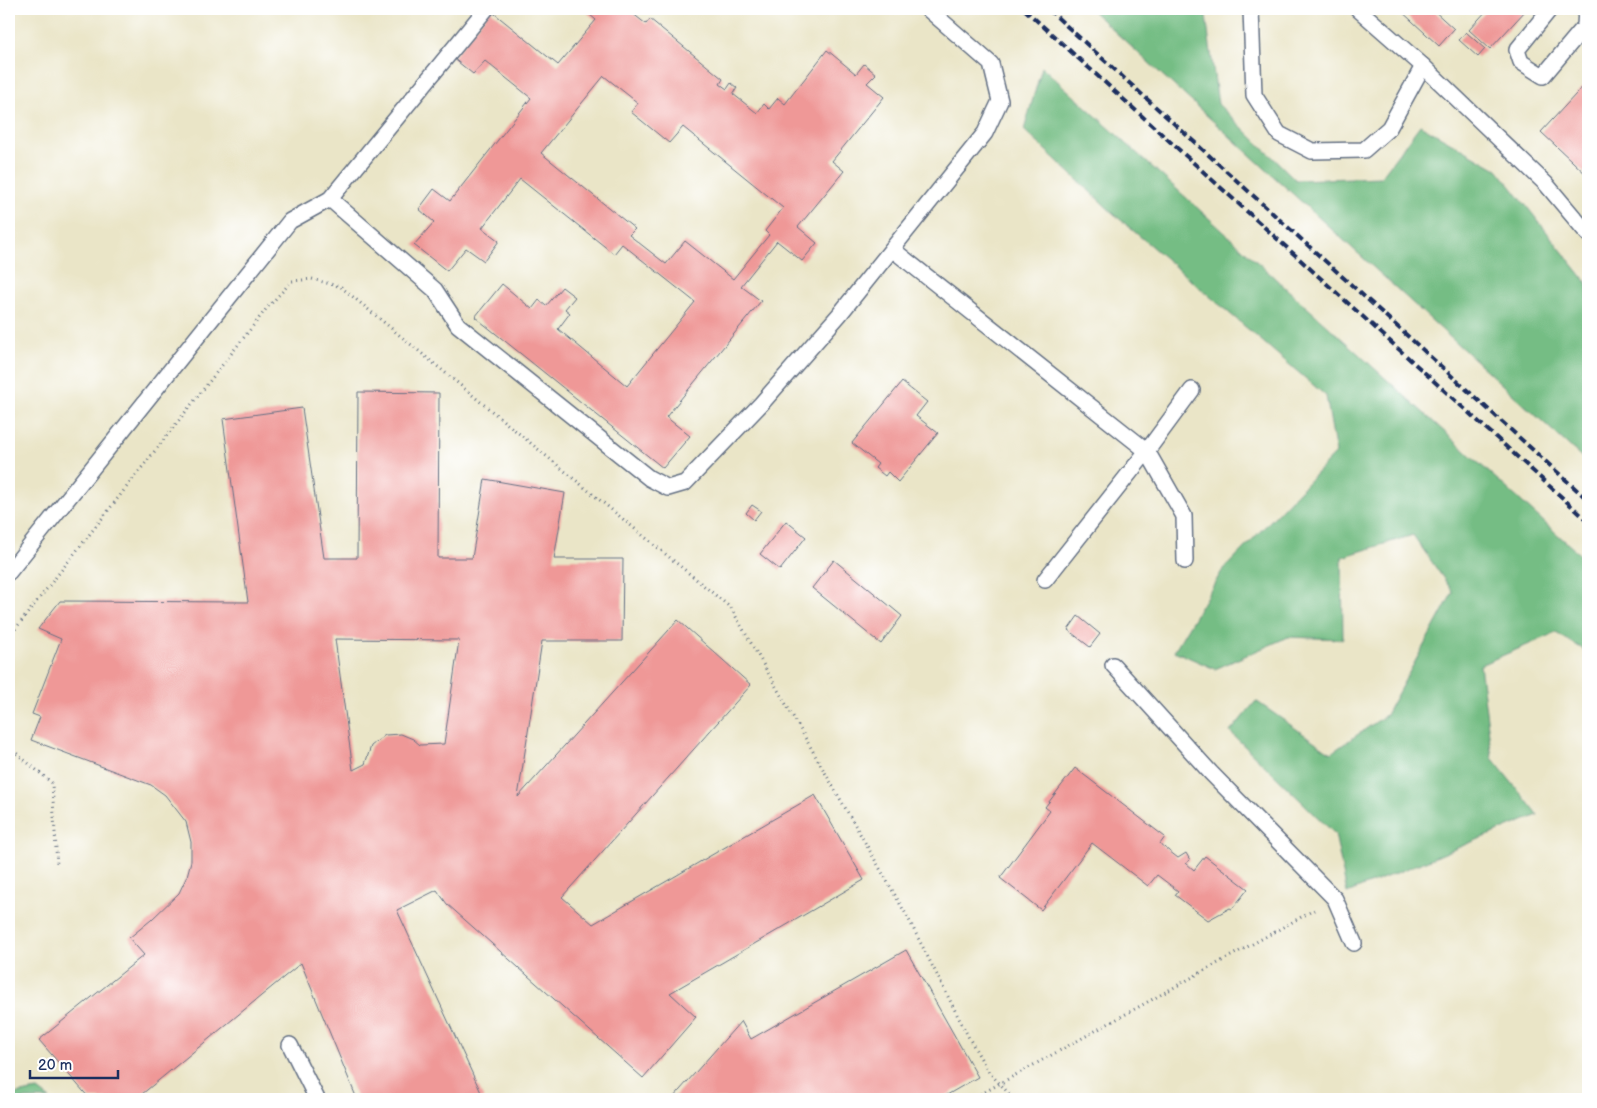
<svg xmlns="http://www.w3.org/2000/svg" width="1597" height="1108" font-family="'Balsamiq Sans',sans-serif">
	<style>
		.forest { fill: #74bd84; stroke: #487671 }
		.building { fill: #ef9897; fill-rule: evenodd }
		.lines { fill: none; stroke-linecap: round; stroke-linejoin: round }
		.lane-casing { stroke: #636f83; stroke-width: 18 }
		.path { stroke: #636f83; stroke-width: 3; stroke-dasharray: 1 4; stroke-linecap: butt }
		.lane { stroke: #fff; stroke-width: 15 }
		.rail { stroke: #1b2f5e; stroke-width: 4; stroke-dasharray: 8 4; stroke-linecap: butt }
	</style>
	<rect width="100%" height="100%" fill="#fff"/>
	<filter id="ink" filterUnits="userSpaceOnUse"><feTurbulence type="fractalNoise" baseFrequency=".02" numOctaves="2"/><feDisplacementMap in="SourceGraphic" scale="10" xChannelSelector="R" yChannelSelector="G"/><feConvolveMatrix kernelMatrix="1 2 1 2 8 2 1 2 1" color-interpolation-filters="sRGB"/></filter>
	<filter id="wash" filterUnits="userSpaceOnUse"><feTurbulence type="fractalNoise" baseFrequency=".0096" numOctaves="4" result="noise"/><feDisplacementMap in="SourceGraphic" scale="20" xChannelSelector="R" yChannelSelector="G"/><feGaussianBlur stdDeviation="1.12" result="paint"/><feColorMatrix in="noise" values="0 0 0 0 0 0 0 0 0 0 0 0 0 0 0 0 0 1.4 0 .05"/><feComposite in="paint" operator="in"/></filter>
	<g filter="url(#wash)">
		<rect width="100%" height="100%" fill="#eae5c7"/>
		<g class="forest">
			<polygon points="1090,9 1205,9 1218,104 1296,180 1381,177 1420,125 1497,169 1588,284 1588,463"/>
			<polygon points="1042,67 1588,562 1588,652 1556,633 1480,665 1492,758 1538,815 1347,893 1335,834 1230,732 1256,701 1331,753 1386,715 1453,592 1413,535 1342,557 1343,639 1288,637 1215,669 1174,651 1222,571 1336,453 1326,396 1115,215 1024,130"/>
			<polygon points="38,1090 50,1099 9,1099 9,1095"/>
		</g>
		<g id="blocks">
			<g class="building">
				<path d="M583,9h44l19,15 4,-5 73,60 -3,5 7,5 4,-6 6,5 -4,6 24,19 7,-9 5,5 9,-11 7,6 42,-54 29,24 8,-10 12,10 -9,9 17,14 -52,64 12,10 -46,56 19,16 -15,18 -25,-20 -36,45 20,15 -95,116 24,19 -27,32 -188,-151 27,-33 30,25 7,-9 7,6 16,-19 13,10 -10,12 5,4 -12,16 69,57 68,-84 -73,-58 -8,10 -94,-75 -38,49 17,13 -15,20 -18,-13 -19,23 -33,-26 20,-23 -15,-13 15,-20 16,12 81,-103 -46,-37 -12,13 -20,-16 37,-48 68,55 38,-45zM604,76l34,27 -7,9 38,31 14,-16 100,81 -18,23 4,4 -36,44 -48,-38 -19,23 -37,-29 6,-6 -94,-76z"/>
				<polygon points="1399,9 1432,9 1454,29 1439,46"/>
				<polygon points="1488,9 1527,9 1490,49 1469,30"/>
				<polygon points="1466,32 1485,49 1478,57 1459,40"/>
				<polygon points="1588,81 1588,176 1541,132"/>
				<polygon points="902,382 927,402 916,416 938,433 898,482 888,472 885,476 875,468 878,464 852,443"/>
				<path d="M358,392l81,1 -1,165h34l13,-79 80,14 -11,66h69l-1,82h-80l-24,156 160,-177 73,65 -189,212 31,27 222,-129 49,85 -194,113 26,24 -53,61 -196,-174 -10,-14 -40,20 87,189h-127l-56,-136 -165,136h-46l-51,-59 105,-85 -15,-17 22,-18 28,-27 8,-17 4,-15v-19l-5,-20 -21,-27 -14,-10 -120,-45 9,-23 -8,-3 29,-75 -23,-10 22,-28 188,1 -25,-183 79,-11 22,150h33zM335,639l124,1 -15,104 -24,1 -7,-6 -12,-5 -16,1 -14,11 -6,18 -12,6z"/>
				<polygon points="752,505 761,511 754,520 746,513"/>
				<polygon points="786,521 806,537 780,570 760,554"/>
				<polygon points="834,560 902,616 881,644 812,588"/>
				<polygon points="1078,616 1100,634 1090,647 1068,630"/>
				<polygon points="1075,768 1165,837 1160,844 1178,858 1186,853 1190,860 1186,863 1194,870 1205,856 1248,889 1232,909 1230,908 1208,920 1175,895 1178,891 1157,875 1148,886 1092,843 1041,910 1000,878 1050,811 1045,807"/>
				<polygon points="906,950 978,1077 940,1099 672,1099 741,1021 751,1039"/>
			</g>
		</g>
	</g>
	<g filter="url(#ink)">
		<use href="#blocks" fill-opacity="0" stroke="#636f83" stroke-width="1"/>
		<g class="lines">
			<defs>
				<g id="lane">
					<polyline points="1251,9 1254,95 1279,134 1312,151 1364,150 1389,128 1423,66"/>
					<polyline points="1358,9 1423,66 1546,184 1588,234"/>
					<polyline points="1550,9 1517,50 1521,62 1543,76 1585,26 1586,9"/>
					<polyline points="330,199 435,290 458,325 649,478 668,488 685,483 761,404 839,315 985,133 1000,101 991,64 928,9"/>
					<polyline points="892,249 1147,451 1184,516 1185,561"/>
					<polyline points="9,572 290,221 330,199 486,9"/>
					<polyline points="1045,580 1147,451 1192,390"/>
					<polyline points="1113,665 1211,773 1335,899 1354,943"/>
					<polyline points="290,1045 317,1099"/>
				</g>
			</defs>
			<use href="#lane" class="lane-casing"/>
			<g class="path">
				<polyline points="9,637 267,308 292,281 312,279 341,287 731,608 907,916 969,1038 988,1071 1014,1099"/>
				<polyline points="9,747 52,783 57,865"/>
				<polyline points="972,1099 1314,910"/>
				<polyline points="1042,1099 1058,1097 1063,1099"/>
			</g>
			<use href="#lane" class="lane"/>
			<g class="rail">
				<polyline points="1024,9 1588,521"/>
				<polyline points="1048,9 1588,500"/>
			</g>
		</g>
	</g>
	<rect width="1597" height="1108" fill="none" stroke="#fff" stroke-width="30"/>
	<path d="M30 1070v8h88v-8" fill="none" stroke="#1b2f5e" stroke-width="2.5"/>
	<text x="38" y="1070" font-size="15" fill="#1b2f5e" stroke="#ffffff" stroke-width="4" paint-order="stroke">20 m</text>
</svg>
